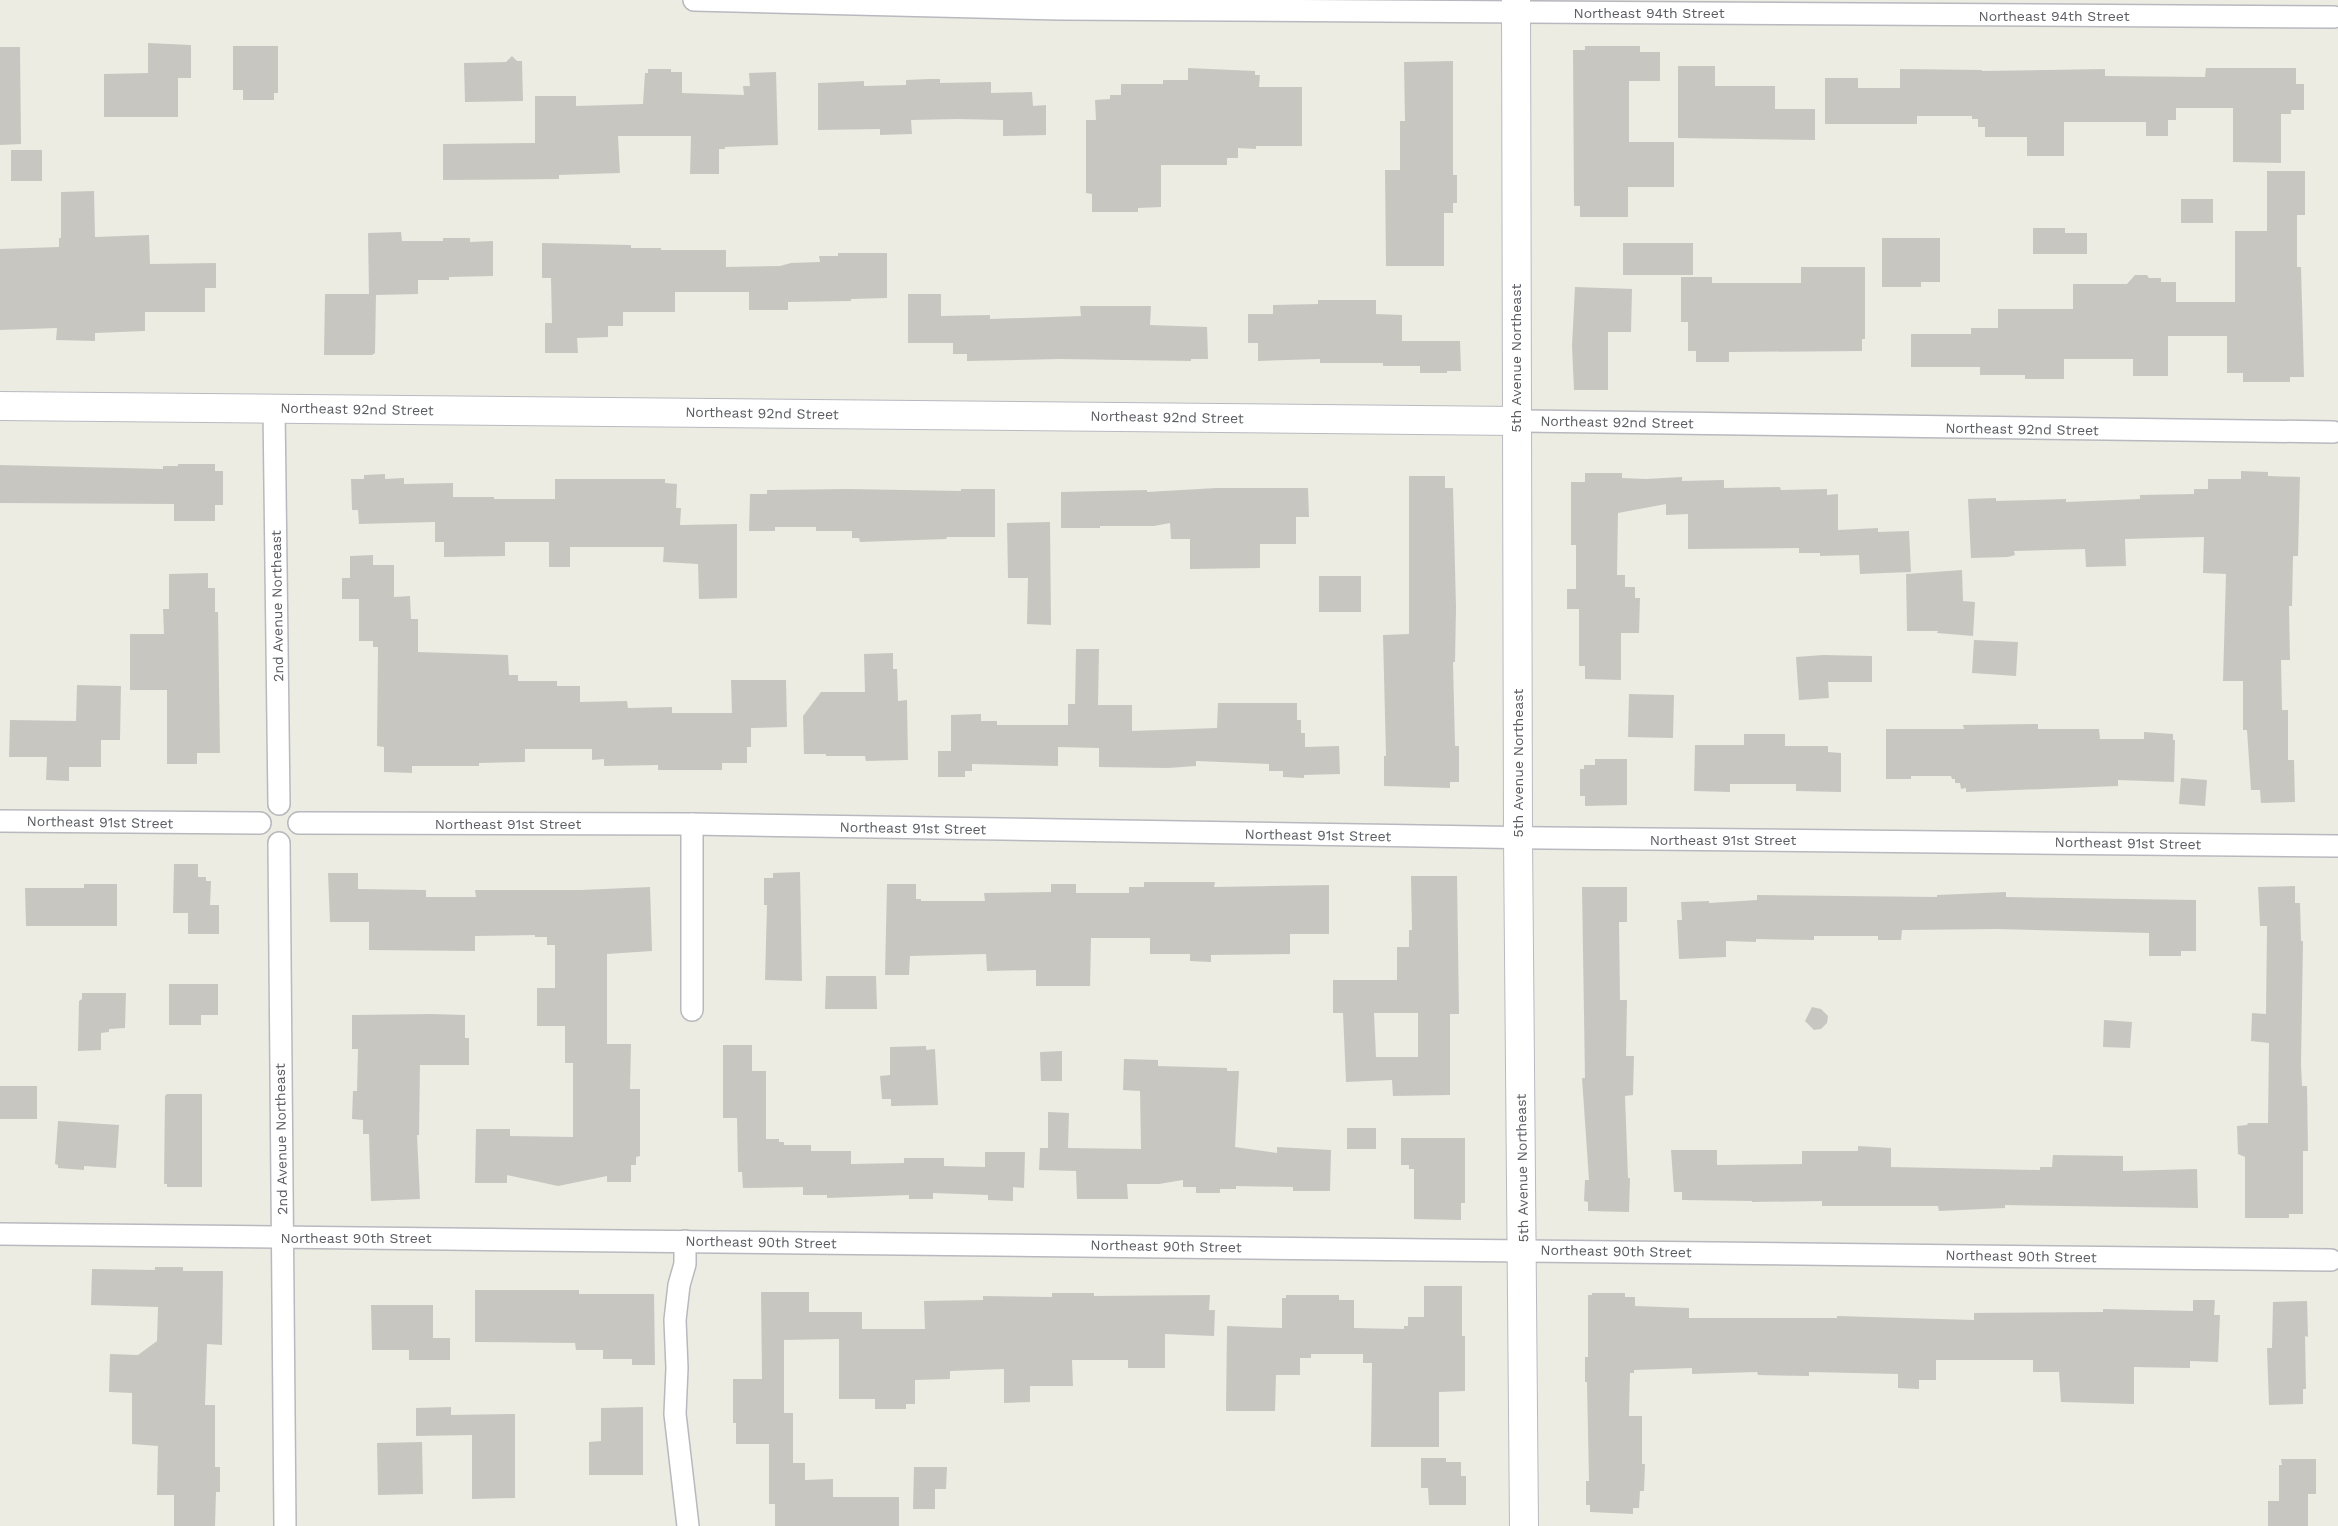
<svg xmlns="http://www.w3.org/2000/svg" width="2338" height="1526" font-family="'Work Sans',sans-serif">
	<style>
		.building { fill: #c8c6c0; fill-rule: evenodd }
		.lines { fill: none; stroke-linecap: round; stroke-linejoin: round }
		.street-casing { stroke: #b8b9be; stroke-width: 24 }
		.secondary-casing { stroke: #b8bac0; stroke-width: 30 }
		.street { stroke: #fff; stroke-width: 21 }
		.secondary { stroke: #fff; stroke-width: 28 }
		.labels { text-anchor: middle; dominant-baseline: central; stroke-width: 4; stroke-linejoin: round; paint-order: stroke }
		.street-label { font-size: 14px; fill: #5b5d62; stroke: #fff }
	</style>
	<rect width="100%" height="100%" fill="#ecece3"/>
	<g class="building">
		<polygon points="148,43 191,45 191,78 178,78 178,117 104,117 104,74 148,73"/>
		<polygon points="233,46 278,46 278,93 274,93 274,100 243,100 243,90 233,90"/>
		<polygon points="1585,46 1640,46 1640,52 1660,52 1660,81 1629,81 1629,142 1674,142 1674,187 1628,187 1628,217 1580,217 1580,206 1574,206 1573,50 1585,50"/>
		<polygon points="0,47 20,47 21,144 0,145"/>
		<polygon points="512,56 517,61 522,61 523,101 465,102 464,63 506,62"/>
		<polygon points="1453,61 1453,175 1457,175 1457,203 1453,203 1453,213 1444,213 1444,266 1386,266 1385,170 1400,170 1400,121 1405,121 1404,62"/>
		<polygon points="1678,66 1715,66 1715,86 1775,86 1775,109 1815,109 1815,140 1678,138"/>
		<polygon points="1188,68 1255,71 1255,75 1260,75 1259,87 1302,87 1302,146 1256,146 1256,149 1238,148 1238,158 1227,158 1227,165 1161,165 1161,207 1138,208 1138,212 1092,212 1092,194 1086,193 1086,120 1096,120 1095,100 1110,99 1110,95 1121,95 1121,84 1163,84 1163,80 1188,80"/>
		<polygon points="2206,68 2296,68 2296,84 2304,84 2304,110 2291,110 2291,114 2281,114 2281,163 2233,162 2233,108 2176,108 2176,120 2168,120 2168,136 2146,136 2146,122 2064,122 2064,156 2027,156 2027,137 1985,137 1985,127 1978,127 1978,119 1972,119 1972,116 1917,116 1917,124 1825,124 1825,78 1858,78 1858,88 1900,88 1900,69 1982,70 1982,71 2105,69 2105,76 2205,77"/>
		<polygon points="648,69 671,69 671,72 682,72 682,93 744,95 743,86 750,86 749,73 776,72 778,145 725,147 725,149 719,149 719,174 690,174 691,136 618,136 620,173 559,175 559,179 443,180 443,144 535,143 535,96 576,96 576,106 643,104 645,73 648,73"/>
		<polygon points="929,79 940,79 940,83 991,82 991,93 1032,92 1033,106 1046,105 1046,135 1003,136 1003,120 958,119 911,120 912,134 880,135 880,129 818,130 818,83 864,81 864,86 906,85 906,80"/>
		<rect x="11" y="150" width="31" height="31"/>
		<polygon points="2267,171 2305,171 2305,215 2297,215 2297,267 2301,267 2304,377 2290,377 2290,382 2243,382 2243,373 2227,373 2227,336 2168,336 2168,376 2133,376 2133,359 2064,359 2064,379 2025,379 2025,375 1980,375 1980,367 1911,367 1911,334 1971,334 1971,328 1998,328 1998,309 2073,309 2073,284 2127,284 2135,275 2147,275 2149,278 2161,278 2161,282 2176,282 2176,302 2235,302 2235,231 2267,231"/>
		<polygon points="94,191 95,237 149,235 150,264 216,263 216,288 205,288 205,312 145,312 145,331 95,333 95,341 56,340 57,328 0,330 0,249 59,247 59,238 61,238 61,192"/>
		<rect x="2181" y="199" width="32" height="24"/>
		<polygon points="2033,228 2065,228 2065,233 2087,233 2087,254 2033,254"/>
		<polygon points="401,232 402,241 443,241 443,238 470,238 470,242 493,241 493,276 449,277 449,280 418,280 418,294 376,295 375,353 372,355 324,355 325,294 369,294 368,233"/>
		<polygon points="1882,238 1940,238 1940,282 1921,282 1921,287 1882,287"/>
		<polygon points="542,243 631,245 631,248 661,248 661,250 726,250 726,267 780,266 791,263 820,262 819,256 838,256 838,253 887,253 887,298 851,299 851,301 788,302 788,310 749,310 749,292 675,292 675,312 623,312 623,326 608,326 608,337 577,338 578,353 545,353 545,323 552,323 551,278 542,278"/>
		<rect x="1623" y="243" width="70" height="32"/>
		<polygon points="1801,267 1865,267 1865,339 1862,339 1862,351 1729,352 1729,362 1696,362 1696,351 1688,351 1688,322 1681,322 1681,277 1712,277 1712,283 1801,283"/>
		<polygon points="1575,287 1632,289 1631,332 1608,332 1608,390 1574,390 1572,346"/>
		<polygon points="908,294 941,294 941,316 990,315 990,319 1081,316 1080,306 1151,306 1150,325 1207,327 1208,359 1191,359 1191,361 1060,359 967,361 967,354 953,354 953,343 908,343"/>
		<polygon points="1318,300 1376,300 1376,314 1402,315 1402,341 1460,341 1461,371 1447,371 1447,373 1420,373 1420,366 1383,366 1383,363 1320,363 1320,359 1258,361 1258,343 1248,343 1248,314 1273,314 1273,305 1318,304"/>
		<polygon points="178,464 215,464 215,471 223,471 223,505 215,505 215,521 174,521 174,504 0,503 0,465 163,469 163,466 178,466"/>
		<polygon points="2241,471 2268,472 2268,476 2300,477 2298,556 2293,556 2292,606 2289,606 2290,660 2281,660 2282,710 2288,710 2288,760 2294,760 2295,802 2261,803 2260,790 2251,790 2247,730 2243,730 2243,681 2223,681 2226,574 2203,573 2204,537 2125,539 2126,566 2086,567 2085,549 2014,551 2015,555 2008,557 1971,558 1968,499 1996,498 1996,501 2066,499 2066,502 2140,499 2140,495 2194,494 2194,489 2208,489 2208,479 2241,479"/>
		<polygon points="1585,473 1622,473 1622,478 1646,479 1682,477 1682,481 1724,480 1724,488 1780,487 1781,490 1827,489 1827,495 1838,494 1838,530 1878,528 1878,532 1909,531 1911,572 1860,574 1859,555 1820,556 1820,553 1799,553 1799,548 1688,549 1688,514 1666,515 1666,504 1618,513 1617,575 1625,575 1625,587 1635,587 1635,598 1640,598 1639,633 1621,633 1621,680 1585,679 1585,666 1579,666 1579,609 1567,609 1567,589 1576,589 1576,545 1571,545 1571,482 1585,482"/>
		<polygon points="385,474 385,479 404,478 404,484 453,483 453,497 494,497 494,499 555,499 555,479 665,479 665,483 677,484 676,508 681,508 680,525 737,524 737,598 699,599 698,564 663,562 664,547 570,547 570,567 549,567 549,542 505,542 505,556 444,557 444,542 435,542 435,522 359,524 358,510 352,510 351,479 364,479 364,475"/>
		<polygon points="1409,476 1445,476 1445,488 1453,488 1456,607 1455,662 1453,662 1455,746 1459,746 1459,782 1450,782 1450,788 1384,786 1384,756 1386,756 1383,635 1409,634"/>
		<polygon points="1216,488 1308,488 1309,517 1296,517 1296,544 1260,544 1260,568 1190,569 1190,539 1171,539 1170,523 1154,526 1100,526 1100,528 1061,528 1061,492 1147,490 1147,492"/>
		<polygon points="848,489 961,491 961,489 995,489 995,537 947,537 946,539 860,542 859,538 852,538 852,531 816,531 816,527 775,527 775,531 749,531 750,494 767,494 767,490"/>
		<polygon points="1050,522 1051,625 1027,624 1028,578 1008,578 1007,523"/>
		<polygon points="373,555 373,565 394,565 394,597 410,596 411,619 418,619 418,652 508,655 509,675 518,675 518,681 557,681 557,686 580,686 580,702 627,701 628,708 672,707 672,713 732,713 731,680 786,680 787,727 751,728 751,747 747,747 747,763 722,763 722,770 658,770 658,765 604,766 604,759 592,760 592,749 525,749 525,762 479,763 479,766 412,766 412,773 384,772 384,747 377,746 378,647 373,647 373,641 359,641 359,599 342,599 342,578 350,578 350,556"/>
		<polygon points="1962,570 1963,601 1975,602 1973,636 1937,633 1938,631 1907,631 1906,574"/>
		<polygon points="208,573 208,588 215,588 215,612 218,612 220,753 197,753 197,764 167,764 167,690 130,690 130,634 164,634 163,609 169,609 169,574"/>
		<rect x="1319" y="576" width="42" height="36"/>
		<polygon points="1974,640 2018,642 2016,676 1972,673"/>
		<polygon points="1076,649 1099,649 1098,705 1132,705 1132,731 1217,728 1218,703 1297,703 1297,720 1301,720 1301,733 1305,733 1305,747 1339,746 1340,774 1304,775 1304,778 1283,777 1283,771 1269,771 1269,764 1196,761 1196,766 1168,768 1099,767 1099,748 1058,747 1058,766 972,764 972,771 965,771 965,777 938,777 938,751 951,751 951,715 981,714 981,721 997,721 997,725 1068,725 1068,704 1075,704"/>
		<polygon points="893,653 893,669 897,669 898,701 907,700 908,760 866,761 865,756 826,756 826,754 804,754 803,716 821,692 865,692 864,654"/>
		<polygon points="1823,655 1872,656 1872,682 1828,682 1829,698 1799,700 1796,657"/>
		<polygon points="77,685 121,686 120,740 101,740 101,767 69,767 69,781 46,780 47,757 9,757 10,720 76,721"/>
		<polygon points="1629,694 1674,695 1673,738 1628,737"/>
		<polygon points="2038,724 2038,729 2099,729 2100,739 2144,739 2144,732 2173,734 2173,740 2175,740 2174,782 2118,780 2118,786 1966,792 1966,788 1961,789 1960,783 1955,783 1955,779 1952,779 1951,776 1911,776 1911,779 1886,779 1886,729 1964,729 1963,725"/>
		<polygon points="1744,734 1785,734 1785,746 1828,746 1828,752 1841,753 1841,792 1796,791 1796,784 1730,784 1730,792 1694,791 1695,745 1744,745"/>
		<polygon points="1595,759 1627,759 1627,805 1585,806 1585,796 1580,796 1580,769 1584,769 1584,765 1595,765"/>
		<polygon points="2181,778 2207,780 2205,806 2179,804"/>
		<polygon points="174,864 198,864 198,877 206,877 206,881 211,881 210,905 219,905 219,934 188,934 188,913 173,913"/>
		<polygon points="800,872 802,981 765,980 767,905 764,905 764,878 773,878 773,873"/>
		<polygon points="328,873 358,873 358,889 426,890 426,897 476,897 475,890 581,890 650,887 652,951 607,954 607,1044 631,1044 630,1089 640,1089 640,1156 636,1157 636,1165 631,1165 631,1182 607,1182 607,1176 558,1186 507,1175 507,1183 475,1183 476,1129 510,1129 510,1136 573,1137 573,1063 565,1063 565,1026 537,1026 537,988 555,988 555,945 547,945 547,937 535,937 535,935 475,936 475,951 369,950 369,922 330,922"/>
		<path d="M1411,876h46l2,138h-9v81l-57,1 -1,-16 -46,2 -3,-69h-10v-33h64v-33h12v-17h3zM1374,1013h44v44h-42z"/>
		<polygon points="1144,882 1215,882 1214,887 1329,885 1329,934 1290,934 1290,954 1211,955 1211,962 1190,961 1190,954 1150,954 1150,938 1091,938 1090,986 1036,986 1036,970 987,971 986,954 910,956 909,975 885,975 887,884 916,884 916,899 921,899 921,901 985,901 984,893 1051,892 1051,884 1076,884 1076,893 1129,893 1129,887 1144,887"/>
		<polygon points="84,884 117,884 117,926 26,926 25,888 84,888"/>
		<polygon points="2295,886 2295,903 2300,903 2301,941 2303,941 2301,1064 2302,1086 2307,1086 2308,1151 2303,1151 2303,1214 2289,1214 2289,1218 2245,1218 2245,1157 2238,1154 2237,1126 2247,1125 2248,1123 2268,1123 2269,1043 2251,1041 2252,1013 2266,1014 2267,926 2260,926 2258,887"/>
		<polygon points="1582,887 1627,887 1627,922 1619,922 1620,1000 1627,1000 1626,1056 1634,1056 1633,1095 1625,1096 1628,1178 1630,1178 1629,1212 1588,1211 1588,1202 1584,1201 1585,1180 1589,1180 1582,1078 1585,1078"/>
		<polygon points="2006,892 2006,897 2196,900 2196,951 2181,951 2181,956 2149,956 2149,933 1998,929 1902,930 1901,940 1878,940 1878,936 1814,936 1814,940 1756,939 1756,942 1726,941 1726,957 1679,959 1677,920 1682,920 1681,902 1709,901 1709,903 1757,900 1757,895 1937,897 1937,895"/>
		<polygon points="826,976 876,976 877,1009 825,1009"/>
		<polygon points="169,984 218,984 218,1015 201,1015 201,1025 169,1025"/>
		<polygon points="82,993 126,993 125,1028 109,1029 109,1032 101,1033 101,1050 78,1051 79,1001 82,999"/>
		<polygon points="1812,1007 1821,1009 1828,1016 1827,1023 1821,1029 1814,1030 1805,1021"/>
		<polygon points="431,1014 465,1015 465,1038 469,1038 469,1065 420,1065 419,1135 417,1135 420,1199 371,1201 369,1134 363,1134 363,1120 352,1119 353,1091 357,1091 358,1049 352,1049 352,1015"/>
		<polygon points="2104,1020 2132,1022 2130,1048 2103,1047"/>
		<polygon points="723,1045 752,1045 752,1071 766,1071 766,1139 779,1139 779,1142 784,1142 784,1145 811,1145 811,1151 851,1151 851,1164 904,1163 904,1158 944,1158 944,1166 985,1167 985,1152 1025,1152 1024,1188 1013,1187 1013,1201 988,1200 988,1195 933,1193 933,1199 909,1199 909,1195 827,1198 827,1195 803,1195 803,1187 743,1188 742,1172 738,1172 737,1118 723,1118"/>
		<polygon points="926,1046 926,1050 935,1049 938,1105 891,1106 891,1099 882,1099 880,1076 890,1075 890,1047"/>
		<polygon points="1062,1051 1062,1081 1041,1081 1040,1052"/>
		<polygon points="1124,1059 1158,1060 1158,1066 1227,1068 1227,1071 1239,1071 1235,1147 1277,1153 1277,1147 1331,1150 1330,1191 1293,1191 1293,1187 1236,1186 1236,1189 1220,1189 1220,1193 1196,1193 1196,1187 1183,1187 1183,1180 1159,1184 1127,1184 1128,1199 1077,1199 1076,1171 1039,1170 1040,1148 1048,1148 1048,1112 1069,1113 1068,1148 1141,1149 1140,1091 1123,1090"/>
		<rect x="0" y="1086" width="37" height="33"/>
		<polygon points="167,1094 202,1094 202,1187 167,1187 167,1184 164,1184 165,1096"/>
		<polygon points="58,1121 119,1125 116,1168 84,1166 84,1170 58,1168 58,1165 55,1164"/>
		<rect x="1347" y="1128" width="29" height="21"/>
		<polygon points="1401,1138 1465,1138 1465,1203 1461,1203 1461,1220 1414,1219 1414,1169 1409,1169 1409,1165 1401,1165"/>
		<polygon points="1858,1146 1891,1148 1891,1167 2040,1170 2040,1167 2052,1167 2053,1155 2123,1156 2123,1171 2197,1169 2198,1208 2005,1205 2005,1208 1939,1211 1938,1206 1822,1206 1822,1201 1752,1202 1752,1201 1682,1200 1682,1192 1674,1192 1671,1150 1717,1150 1717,1165 1802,1164 1802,1151 1858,1151"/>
		<polygon points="155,1267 183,1267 183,1271 223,1271 222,1345 207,1344 205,1405 215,1405 215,1467 220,1467 220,1492 216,1492 215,1526 174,1526 174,1495 157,1495 158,1446 132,1444 132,1393 109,1392 110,1354 138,1355 157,1341 158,1307 91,1305 92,1269 155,1270"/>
		<polygon points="1424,1286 1462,1286 1462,1336 1465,1336 1465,1391 1439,1392 1439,1447 1371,1447 1372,1363 1363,1363 1363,1354 1311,1354 1311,1358 1300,1358 1300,1375 1276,1375 1275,1411 1226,1411 1227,1326 1282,1328 1282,1298 1286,1298 1286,1295 1339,1295 1339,1300 1354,1300 1354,1328 1404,1329 1404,1326 1408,1326 1408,1317 1424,1317"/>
		<polygon points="475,1290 579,1290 579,1294 654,1294 655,1365 632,1365 632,1359 603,1359 603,1350 576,1350 575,1343 475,1342"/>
		<polygon points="761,1292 809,1292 809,1312 862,1312 862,1329 925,1329 924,1301 983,1300 983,1296 1052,1297 1052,1293 1094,1293 1094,1296 1210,1295 1209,1310 1215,1310 1214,1336 1165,1334 1165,1368 1128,1368 1128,1360 1072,1360 1073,1386 1030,1386 1030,1402 1004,1403 1004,1369 950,1371 950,1379 915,1380 915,1404 906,1404 906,1409 875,1409 875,1399 839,1399 839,1339 784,1340 784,1413 793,1413 793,1463 805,1463 805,1480 833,1479 833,1497 899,1497 899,1526 775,1526 775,1504 769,1504 769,1444 736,1444 736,1423 733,1423 733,1379 762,1379"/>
		<polygon points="1592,1293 1625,1293 1625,1297 1635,1297 1635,1306 1689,1308 1689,1318 1837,1318 1837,1316 1974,1320 1974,1313 2103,1312 2103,1309 2193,1311 2193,1300 2215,1300 2214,1315 2220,1315 2218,1362 2190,1361 2190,1368 2134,1367 2134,1404 2061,1402 2059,1372 2033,1372 2033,1360 1936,1360 1936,1380 1919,1380 1919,1389 1898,1388 1898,1374 1809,1372 1809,1376 1758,1375 1757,1372 1692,1374 1692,1368 1634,1370 1634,1373 1630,1373 1629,1416 1642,1416 1642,1464 1645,1464 1644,1491 1640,1491 1639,1508 1633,1508 1633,1514 1590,1512 1590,1505 1586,1505 1586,1481 1589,1481 1587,1382 1585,1382 1585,1357 1588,1357 1588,1295 1592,1295"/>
		<polygon points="2307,1301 2308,1337 2305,1336 2306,1389 2303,1389 2303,1404 2269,1405 2267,1348 2272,1348 2273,1302"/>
		<polygon points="371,1305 433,1305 433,1338 450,1338 450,1360 409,1360 409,1350 372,1350"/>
		<polygon points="451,1407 451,1415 515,1414 515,1498 472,1499 472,1435 416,1436 416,1408"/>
		<polygon points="643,1407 643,1475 589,1475 589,1442 601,1441 601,1408"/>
		<polygon points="422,1442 423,1494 378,1495 377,1443"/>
		<polygon points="1421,1458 1446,1458 1446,1462 1461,1462 1461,1476 1466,1476 1466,1505 1429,1505 1428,1488 1421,1488"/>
		<polygon points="2281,1459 2316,1459 2316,1494 2308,1494 2308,1526 2268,1526 2268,1501 2279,1501 2279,1465 2282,1465"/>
		<polygon points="914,1467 947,1467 946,1489 935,1489 935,1509 913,1509"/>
	</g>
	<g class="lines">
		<defs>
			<g id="street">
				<polyline points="694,0 1061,9 2334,17"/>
				<polyline points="274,408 279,804"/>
				<polyline points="1516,421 2333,432"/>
				<polyline points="0,821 260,823"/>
				<polyline points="299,823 692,824 1546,838 2337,846"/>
				<polyline points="279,843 285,1526"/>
				<polyline points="692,1010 692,824"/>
				<polyline points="0,1234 2331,1260"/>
				<polyline points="685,1241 685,1264 679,1285 675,1320 677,1368 675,1414 688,1526"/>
			</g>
			<g id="secondary">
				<polyline points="1516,0 1518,838 1524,1526"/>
				<polyline points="0,406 1516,421"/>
			</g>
		</defs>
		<use href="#street" class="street-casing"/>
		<use href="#secondary" class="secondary-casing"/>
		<use href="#street" class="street"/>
		<use href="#secondary" class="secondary"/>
	</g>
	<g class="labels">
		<g class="street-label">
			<text x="1649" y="13">Northeast 94th Street</text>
			<text x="2054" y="16">Northeast 94th Street</text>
			<text transform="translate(1516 358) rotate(-90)">5th Avenue Northeast</text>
			<text transform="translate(357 409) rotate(1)">Northeast 92nd Street</text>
			<text transform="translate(762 413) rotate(1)">Northeast 92nd Street</text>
			<text transform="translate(1167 417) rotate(1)">Northeast 92nd Street</text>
			<text transform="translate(1617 422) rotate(1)">Northeast 92nd Street</text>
			<text transform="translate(2022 429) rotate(1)">Northeast 92nd Street</text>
			<text transform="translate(277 606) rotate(-91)">2nd Avenue Northeast</text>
			<text transform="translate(1518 763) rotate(-90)">5th Avenue Northeast</text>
			<text transform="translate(100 822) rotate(1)">Northeast 91st Street</text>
			<text x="508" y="824">Northeast 91st Street</text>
			<text transform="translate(913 828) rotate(1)">Northeast 91st Street</text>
			<text transform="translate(1318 835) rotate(1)">Northeast 91st Street</text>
			<text x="1723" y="840">Northeast 91st Street</text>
			<text transform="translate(2128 843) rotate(1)">Northeast 91st Street</text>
			<text transform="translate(281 1139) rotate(-91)">2nd Avenue Northeast</text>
			<text transform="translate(1522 1168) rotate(-91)">5th Avenue Northeast</text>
			<text x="356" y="1238">Northeast 90th Street</text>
			<text transform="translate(761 1242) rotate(1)">Northeast 90th Street</text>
			<text transform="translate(1166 1246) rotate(1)">Northeast 90th Street</text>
			<text transform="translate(1616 1251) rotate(1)">Northeast 90th Street</text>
			<text transform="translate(2021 1256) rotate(1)">Northeast 90th Street</text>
		</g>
	</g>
</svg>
